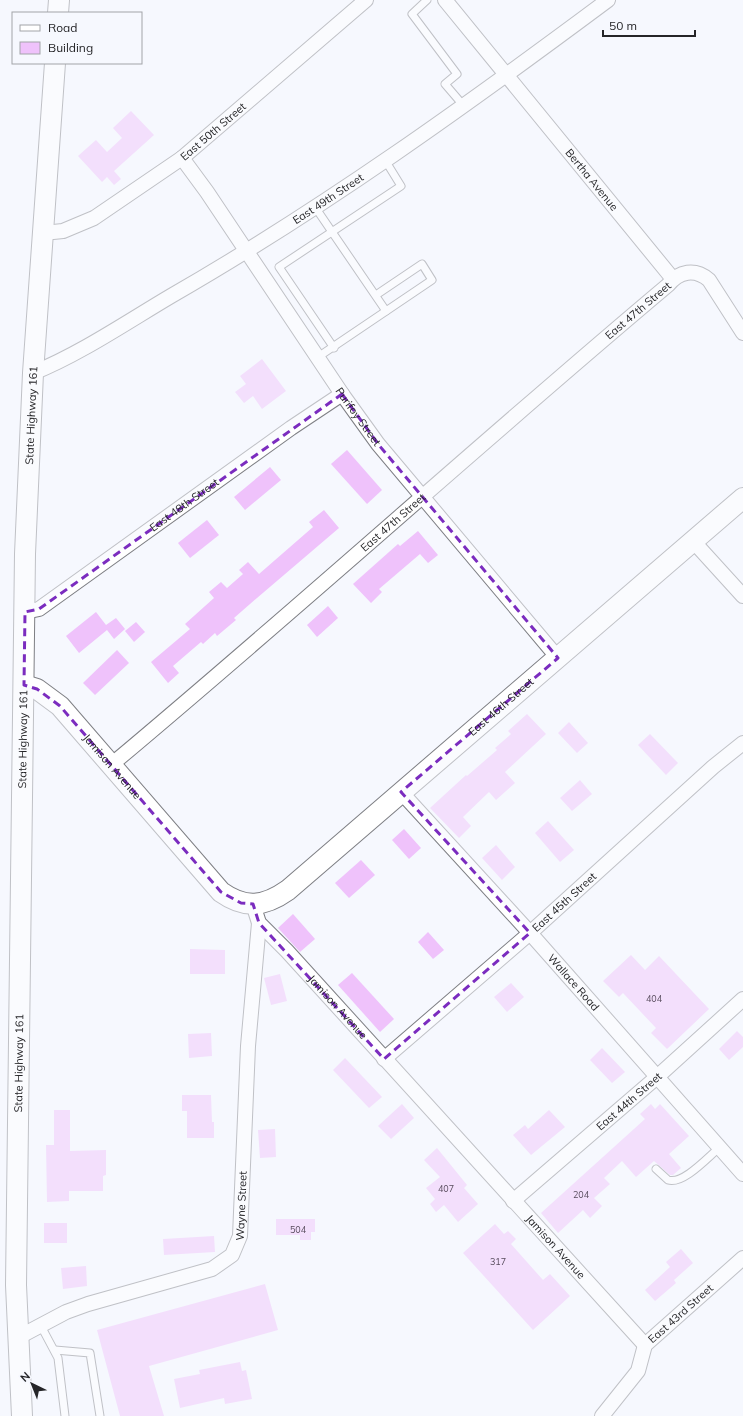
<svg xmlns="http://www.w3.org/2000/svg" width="743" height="1416" font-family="Mulish,sans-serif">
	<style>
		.building { fill: #efc2fb }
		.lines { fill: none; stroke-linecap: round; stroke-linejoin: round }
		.lane-casing { stroke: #7e7f84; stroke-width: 9 }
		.street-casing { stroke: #7e7f84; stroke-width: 16 }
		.secondary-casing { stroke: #7e7f84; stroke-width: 22 }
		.lane { stroke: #fff; stroke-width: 7 }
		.street { stroke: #fff; stroke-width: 14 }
		.secondary { stroke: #fff; stroke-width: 20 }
		.marked { fill: none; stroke: #7b2cbf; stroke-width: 3; stroke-dasharray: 8 5; stroke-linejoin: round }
		.labels { text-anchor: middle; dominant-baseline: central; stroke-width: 3; stroke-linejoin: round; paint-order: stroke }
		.number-label { font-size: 9px; fill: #584c5d }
		.street-label { font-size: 11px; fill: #252528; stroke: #f6f8fe }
	</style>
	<rect width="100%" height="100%" fill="#f6f8fe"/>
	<g class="building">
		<polygon points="131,111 154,135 114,171 121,179 114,185 107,177 102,182 78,156 96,140 107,152 122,138 113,128"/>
		<polygon points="262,359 286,391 262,409 253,396 244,403 235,392 246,384 240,376"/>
		<polygon points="347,450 382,490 367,504 331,464"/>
		<polygon points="270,467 281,480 245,510 234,497"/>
		<polygon points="324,510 339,528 257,598 234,618 236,620 217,636 215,633 203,644 201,642 173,666 179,673 168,683 151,662 190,629 185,624 214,598 209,592 221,582 227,588 243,574 239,570 248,562 259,574 313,527 309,522"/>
		<polygon points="207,520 219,535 190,558 178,543"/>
		<polygon points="418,531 438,555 428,563 420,554 379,589 382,592 371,603 353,584 398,544 400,546"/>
		<polygon points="328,606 338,618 317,637 307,625"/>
		<polygon points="96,612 106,625 116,618 125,629 114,639 107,630 79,653 66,636"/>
		<polygon points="136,622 145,632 134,642 125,631"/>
		<polygon points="117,650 129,663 95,695 83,683"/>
		<polygon points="527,714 546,734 505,772 515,783 496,800 489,792 463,817 471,826 459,838 430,808 466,775 467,776 497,750 495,748 511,734 508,731"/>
		<polygon points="569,722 588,743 577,753 558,733"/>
		<polygon points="650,734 678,763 666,775 638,745"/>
		<polygon points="580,780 592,794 572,811 560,798"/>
		<polygon points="548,821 574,850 560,862 535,833"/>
		<polygon points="404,829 421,848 409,859 392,840"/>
		<polygon points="496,845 515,867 502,880 482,858"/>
		<polygon points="361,860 375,875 349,898 335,883"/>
		<polygon points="293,914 315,939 300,952 278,928"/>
		<polygon points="428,932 444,950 433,959 418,942"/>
		<polygon points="190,949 225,950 225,974 190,974"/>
		<polygon points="631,955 645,970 659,956 709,1009 667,1049 651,1033 656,1028 623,993 619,997 603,981"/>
		<polygon points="352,973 394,1019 380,1032 338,985"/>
		<polygon points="280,974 287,1001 271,1005 264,978"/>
		<polygon points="511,983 524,997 507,1012 494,997"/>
		<polygon points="737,1031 743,1037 743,1047 729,1060 719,1049"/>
		<polygon points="211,1033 212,1056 189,1058 188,1034"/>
		<polygon points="602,1048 625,1072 612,1083 590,1060"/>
		<polygon points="345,1058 382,1097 369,1108 333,1070"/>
		<polygon points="182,1095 211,1095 212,1122 214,1122 214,1138 187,1138 187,1111 182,1111"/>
		<polygon points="402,1104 414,1118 391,1139 378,1126"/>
		<polygon points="651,1104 655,1109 660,1104 689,1136 669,1154 681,1168 673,1175 670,1175 654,1161 636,1177 622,1161 604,1178 610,1184 594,1198 602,1206 590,1218 583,1210 558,1233 541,1213 645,1119 640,1114"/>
		<polygon points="54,1110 70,1110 70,1151 106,1150 106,1175 103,1176 103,1191 69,1191 69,1201 47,1202 46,1145 54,1145"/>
		<polygon points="549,1110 565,1127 531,1155 513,1135 525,1125 528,1129"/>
		<polygon points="275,1129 276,1157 260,1158 258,1130"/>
		<polygon points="437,1148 467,1185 464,1188 478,1204 458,1222 444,1205 436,1212 430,1204 435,1199 426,1188 440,1177 424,1160"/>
		<polygon points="276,1219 315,1219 315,1232 311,1232 311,1240 300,1240 300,1235 276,1235"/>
		<rect x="44" y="1223" width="23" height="20"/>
		<polygon points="495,1224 504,1234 508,1231 516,1239 511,1244 543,1280 550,1274 570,1296 533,1330 463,1253"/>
		<polygon points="214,1236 215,1252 164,1255 163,1239"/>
		<polygon points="681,1249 693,1263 674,1280 676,1283 655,1301 645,1290 670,1267 666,1262"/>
		<polygon points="86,1266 87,1286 63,1289 61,1268"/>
		<polygon points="265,1284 278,1330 149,1366 164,1416 120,1416 97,1330"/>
		<polygon points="240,1362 242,1371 246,1370 252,1399 225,1404 224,1398 180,1408 174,1379 200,1374 199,1370"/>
	</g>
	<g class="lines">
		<defs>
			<g id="lane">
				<polyline points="427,0 412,14 457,74 445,84 463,105"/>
				<polyline points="315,207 386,311"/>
				<polyline points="334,348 279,267 401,186 385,160"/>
				<polyline points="318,357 432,280 422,264 376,295"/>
				<path d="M656,1169l12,11c15,5 40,-23 51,-32"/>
				<polyline points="41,1326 58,1358 65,1416"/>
				<polyline points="55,1350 90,1353 100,1416"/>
			</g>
			<g id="street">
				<path id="s1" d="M445,0l228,279"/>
				<path id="s2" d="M182,158l25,34 135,202 36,50 180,214"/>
				<path id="s3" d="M43,233l20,-2 31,-13 88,-60 184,-158"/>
				<path id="s4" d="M33,373c47,-19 94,-51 138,-77 153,-88 296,-191 437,-296"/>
				<polyline points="693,541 743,596"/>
				<path id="s5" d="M25,612l14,-3 252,-181 51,-34"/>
				<path id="s6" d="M111,765c188,-157 369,-322 557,-480 11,-14 27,-17 41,-5l34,53"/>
				<path id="s7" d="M401,792l129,141 213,241"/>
				<path id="s8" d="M253,904l6,19 28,28 358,394"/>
				<path id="s9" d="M384,1059l146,-126 183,-166 30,-24"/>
				<path id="s10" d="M513,1201l144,-124 86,-78"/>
				<path id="s11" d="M17,1338l49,-26 22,-8 124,-35 20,-14 8,-19 8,-190 11,-123"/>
				<path id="s12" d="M602,1416l36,-45 7,-26 98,-87"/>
			</g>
			<g id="secondary">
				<polyline points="58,13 59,0"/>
				<path id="s13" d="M24,685l13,4 23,17 161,186c24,17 43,15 67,-2l455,-392"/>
				<path id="s14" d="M22,1416l-6,-131 9,-731 8,-181 22,-310"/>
			</g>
		</defs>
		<use href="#lane" class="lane-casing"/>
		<use href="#street" class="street-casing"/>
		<use href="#secondary" class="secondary-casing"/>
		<use href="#lane" class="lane"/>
		<use href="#street" class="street"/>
		<use href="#secondary" class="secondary"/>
	</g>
	<path d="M0 0H743V1416H0ZM342,394l36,50 180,214 -157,134 129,141 -146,126 -125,-136 -6,-19 -12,-1 -20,-11 -161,-186 -23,-17 -13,-4 1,-73 14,-3z" fill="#f6f8fe" fill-opacity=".55" fill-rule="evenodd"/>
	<path class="marked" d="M342,394l36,50 180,214 -157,134 129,141 -146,126 -125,-136 -6,-19 -12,-1 -20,-11 -161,-186 -23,-17 -13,-4 1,-73 14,-3z"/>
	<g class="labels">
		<g class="number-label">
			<text x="654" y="998">404</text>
			<text x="446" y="1188">407</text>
			<text x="581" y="1194">204</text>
			<text x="298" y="1229">504</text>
			<text x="498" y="1261">317</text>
		</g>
		<g class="street-label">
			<text stroke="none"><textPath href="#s3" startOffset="201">East 50th Street</textPath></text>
			<text stroke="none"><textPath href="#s1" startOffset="232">Bertha Avenue</textPath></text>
			<text stroke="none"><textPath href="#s4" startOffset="343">East 49th Street</textPath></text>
			<text stroke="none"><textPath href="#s6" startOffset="696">East 47th Street</textPath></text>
			<text stroke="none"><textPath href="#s14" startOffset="1001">State Highway 161</textPath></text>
			<text stroke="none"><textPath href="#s2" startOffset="313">Purifoy Street</textPath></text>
			<text stroke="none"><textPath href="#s5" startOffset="193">East 48th Street</textPath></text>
			<text stroke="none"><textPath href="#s6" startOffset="372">East 47th Street</textPath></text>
			<text stroke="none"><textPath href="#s13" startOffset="642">East 46th Street</textPath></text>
			<text stroke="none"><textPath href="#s14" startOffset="677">State Highway 161</textPath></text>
			<text stroke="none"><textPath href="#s13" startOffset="122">Jamison Avenue</textPath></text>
			<text stroke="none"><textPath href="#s9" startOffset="239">East 45th Street</textPath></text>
			<text stroke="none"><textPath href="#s7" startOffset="257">Wallace Road</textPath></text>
			<text stroke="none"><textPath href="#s8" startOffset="135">Jamison Avenue</textPath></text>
			<text stroke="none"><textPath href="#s14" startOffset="353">State Highway 161</textPath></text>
			<text stroke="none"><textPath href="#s10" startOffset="153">East 44th Street</textPath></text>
			<text stroke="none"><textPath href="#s11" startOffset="283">Wayne Street</textPath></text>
			<text stroke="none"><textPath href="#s8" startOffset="459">Jamison Avenue</textPath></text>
			<text stroke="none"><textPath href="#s12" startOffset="132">East 43rd Street</textPath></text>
		</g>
	</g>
	<rect x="12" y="12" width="130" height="52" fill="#f6f8fe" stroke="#a2a4a8"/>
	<rect x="20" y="25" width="20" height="6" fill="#ffffff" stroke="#a2a4a8"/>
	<text x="48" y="32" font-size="12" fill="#252528">Road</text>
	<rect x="20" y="42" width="20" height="12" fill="#efc2fb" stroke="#a2a4a8"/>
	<text x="48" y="52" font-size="12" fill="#252528">Building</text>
	<g transform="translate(32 1384) rotate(317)" stroke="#f6f8fe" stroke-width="3" paint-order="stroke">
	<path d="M0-3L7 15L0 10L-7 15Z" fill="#252528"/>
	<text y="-6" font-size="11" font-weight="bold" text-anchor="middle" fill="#252528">N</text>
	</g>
	<path d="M603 30v6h92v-6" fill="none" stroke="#252528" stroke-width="2"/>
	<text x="609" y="30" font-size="12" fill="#252528" stroke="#f6f8fe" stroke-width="3" paint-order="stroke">50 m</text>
</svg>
